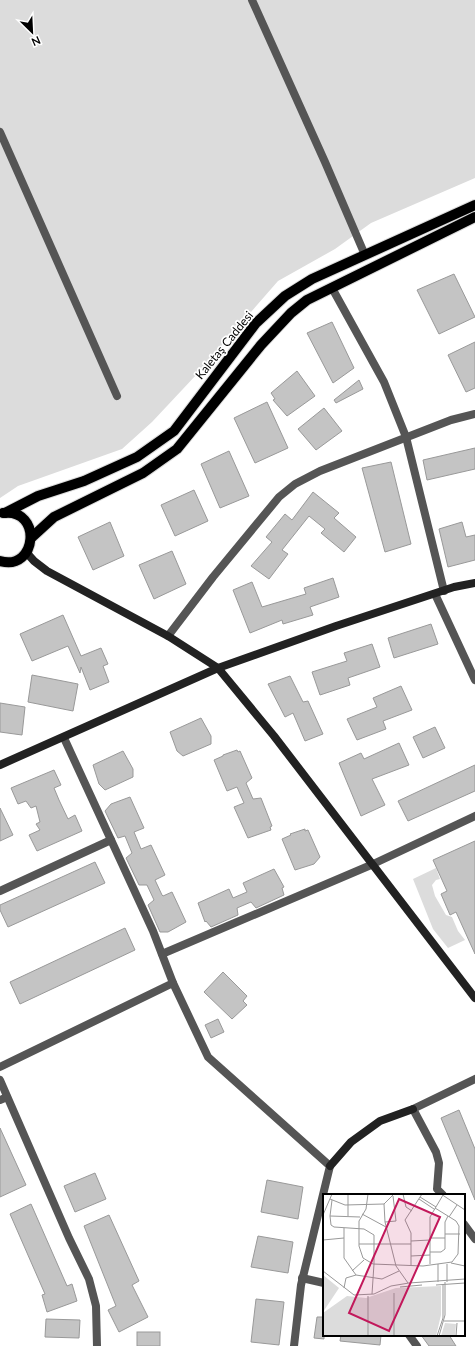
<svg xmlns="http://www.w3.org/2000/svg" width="475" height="1346" font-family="Lato,sans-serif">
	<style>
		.green { fill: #dcdcdc }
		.building { fill: #c4c4c4; stroke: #999 }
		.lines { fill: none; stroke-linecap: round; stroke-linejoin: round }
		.primary-casing { stroke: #dbdbdb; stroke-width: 12 }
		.street { stroke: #555; stroke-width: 8 }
		.secondary { stroke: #222; stroke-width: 8 }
		.primary { stroke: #000; stroke-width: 10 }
		.labels { text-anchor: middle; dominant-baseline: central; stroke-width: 3.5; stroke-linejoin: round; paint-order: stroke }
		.street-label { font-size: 12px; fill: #000; stroke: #fff }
		.inset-road { fill: none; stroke: #999; stroke-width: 1 }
		.view { fill: #c2185b; fill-opacity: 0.15; stroke: #c2185b; stroke-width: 2 }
		.inset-edge { fill: none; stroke: #000; stroke-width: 2 }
	</style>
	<rect width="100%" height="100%" fill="#fff"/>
	<g class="green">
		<polygon points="0,0 475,0 475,178 371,223 335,249 278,281 197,374 152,422 122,449 18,486 0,498"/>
		<polygon points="436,868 440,879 436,880 432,885 435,896 446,915 452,917 458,931 465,940 448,948 433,929 413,879"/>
	</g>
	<g class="building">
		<polygon points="454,274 475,317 439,334 417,290"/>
		<polygon points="332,322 354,368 333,383 307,333"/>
		<polygon points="475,342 475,388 466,392 448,355"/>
		<polygon points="297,371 315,396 287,416 273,400 275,399 271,393"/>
		<polygon points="359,380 363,389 336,403 334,400"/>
		<polygon points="267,402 288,448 255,463 234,418"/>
		<polygon points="324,408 342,431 316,450 298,429"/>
		<polygon points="475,448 475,469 427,480 423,460"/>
		<polygon points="229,451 249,496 220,508 201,464"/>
		<polygon points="391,462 411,544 385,552 362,468"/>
		<polygon points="194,490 208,521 175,536 161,505"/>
		<polygon points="313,492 339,513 334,518 356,537 344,552 321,533 325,529 309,516 282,550 288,554 269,579 251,566 272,542 266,537 285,514 292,520"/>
		<polygon points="110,522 124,556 93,570 78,537"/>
		<polygon points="462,522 466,537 475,535 475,560 448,567 439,529"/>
		<polygon points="172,551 186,584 154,599 139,565"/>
		<polygon points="333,578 339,597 310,607 313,615 283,624 282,620 250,633 233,590 252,582 262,607 306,594 304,588"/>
		<polygon points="63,615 81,656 101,648 108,664 103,666 109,682 90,690 81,667 80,673 68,646 32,661 20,634"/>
		<polygon points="431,624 438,644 394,658 388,638"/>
		<polygon points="372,644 380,667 348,678 350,685 320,695 312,672 347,661 344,653"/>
		<polygon points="32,675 78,684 73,711 28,702"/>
		<polygon points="290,676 303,702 308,701 323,734 305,741 293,713 285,717 268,684"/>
		<polygon points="401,686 412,710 383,721 386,729 357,740 347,719 377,707 373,698"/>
		<polygon points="0,703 25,707 22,735 0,732"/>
		<polygon points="201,718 211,736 211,744 183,756 177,751 170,732"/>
		<polygon points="435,727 445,748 423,758 413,737"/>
		<polygon points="399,743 409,765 372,779 385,805 361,816 339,763 361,753 364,759"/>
		<polygon points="237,750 238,752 240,751 252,778 246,783 253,799 261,798 272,826 270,827 271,830 248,838 234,807 244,803 237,787 227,791 214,760 223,756 223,755"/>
		<polygon points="123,751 133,769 133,777 105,790 99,784 93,765"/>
		<polygon points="475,765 475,791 408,821 398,801"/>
		<polygon points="54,770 61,785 54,788 59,800 68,819 75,815 82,831 37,851 29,835 40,830 36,824 40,822 36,806 31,808 26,801 18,804 11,788"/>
		<polygon points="130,797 144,828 134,832 141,849 151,845 165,875 155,880 162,895 163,896 172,892 186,922 168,932 160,932 148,905 154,900 147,885 139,885 126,858 132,853 125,836 118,838 105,811 111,804"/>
		<polygon points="0,808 13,835 0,841"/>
		<polygon points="305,829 305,831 308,830 320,857 314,864 295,870 282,839 291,835 290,834"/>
		<polygon points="475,841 475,954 456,912 450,915 441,894 447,891 433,860"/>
		<polygon points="95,862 105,883 8,927 0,910 0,905"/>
		<polygon points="274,869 284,887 282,888 284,895 256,908 251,902 237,908 238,915 211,927 206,921 205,922 198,903 229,889 233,898 247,892 243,883"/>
		<polygon points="125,928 135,950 20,1004 10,982"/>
		<polygon points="223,972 247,996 243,1001 247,1005 232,1019 204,992"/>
		<polygon points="218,1019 224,1032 211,1038 205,1025"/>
		<polygon points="459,1110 475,1149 475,1200 441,1118"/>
		<polygon points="0,1128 26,1185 0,1197"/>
		<polygon points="95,1173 106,1199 75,1212 64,1186"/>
		<polygon points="267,1180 303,1187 298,1219 261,1212"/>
		<polygon points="31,1204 67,1286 72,1284 77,1301 47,1312 42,1295 45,1294 10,1214"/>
		<polygon points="109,1215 139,1281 132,1285 148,1317 119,1332 108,1310 116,1306 84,1226"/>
		<polygon points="258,1236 293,1242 288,1273 251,1267"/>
		<polygon points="256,1299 284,1302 279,1345 251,1342"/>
		<polygon points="317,1317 324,1317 324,1339 314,1338"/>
		<polygon points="46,1319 80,1320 79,1338 45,1337"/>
		<rect x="137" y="1332" width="23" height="14"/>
		<polygon points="341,1335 381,1335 380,1345 340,1341"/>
		<polygon points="421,1335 449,1335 456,1346 429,1346"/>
	</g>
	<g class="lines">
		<defs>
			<g id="primary">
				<polyline points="5,513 38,496 84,481 137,457 174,431 256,323 285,296 312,279 475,205"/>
				<polyline points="31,538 54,517 143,473 177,449 261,345 291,313 307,300 475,217"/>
				<path d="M0,561c37,11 43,-53 3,-48"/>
			</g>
		</defs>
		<use href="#primary" class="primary-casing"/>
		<g class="street">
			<polyline points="252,0 325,162 365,255"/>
			<polyline points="0,132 117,396"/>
			<polyline points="332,288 384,382 406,437 444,591"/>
			<polyline points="435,594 475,680"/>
			<polyline points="168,636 213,577 279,497 295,484 320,471 451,420 475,414"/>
			<polyline points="64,738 153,931 173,983 208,1057 330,1166 301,1285 294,1346"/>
			<polyline points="0,891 111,840"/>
			<polyline points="162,954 371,865 475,816"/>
			<polyline points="0,1067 173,983"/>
			<polyline points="0,1080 69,1238 89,1279 96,1306 97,1346"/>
			<polyline points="0,1100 7,1097"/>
			<polyline points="443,1195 437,1189 439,1163 436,1152 413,1109 475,1079"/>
			<polyline points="464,1224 475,1239"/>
			<polyline points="302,1278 324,1283"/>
			<polyline points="409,1335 417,1346"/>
		</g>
		<g class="secondary">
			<polyline points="26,552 34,561 47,571 168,636 218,668 274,736 475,998"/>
			<polyline points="0,765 218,668 336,626 454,587 475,583"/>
			<polyline points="330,1166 351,1142 380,1121 413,1109"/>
		</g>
		<use href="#primary" class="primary"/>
	</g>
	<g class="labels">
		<g class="street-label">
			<text transform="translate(224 345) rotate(-51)">Kaletaş Caddesi</text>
		</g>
	</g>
	<g transform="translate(323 1194)">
		<rect width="142" height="142" fill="#fff"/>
		<path d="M0,81l16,13 -16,24zM118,92v29l-5,21h-113v-23l24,-17 19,2 30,-10zM122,129l11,1 -1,12h-14z" fill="#dcdcdc"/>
		<path class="inset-road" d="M25,0v22M45,0l-2,15 -7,12v25l4,12 10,6 50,2 29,-4 6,-8 1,-28 -3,-5 -21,-13M71,0l-10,10 1,18 11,44 12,17M80,0l3,13 6,4M118,0l24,16M97,3l16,10M7,5l15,6 39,-1M96,5l15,10M39,20l24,13M0,21l9,-21M7,22l2,-16M126,23l8,-12M62,28l11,-1 -3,-25M21,34v30l12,17 26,4 17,-8M122,40h15M107,44h15M0,46l21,-2M88,47l19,-1M36,50h15v-9l-10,-6 -30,-2 -3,-2 -1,-9 30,1M107,58h11l4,-3v-27l3,-6M88,62l19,-1M128,69l14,3M51,70v-20h37M107,70v-47l13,-22M115,70v18M124,70v18M88,72v-33l-6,-13 17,-26M0,77l31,24 20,-1 17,-8 18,-3 56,-4M29,77l12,-11M113,91l29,-2M77,93l22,-2M21,94l2,-10 10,-3M49,100l2,-30M45,102v40M121,127h21M71,142v-43M114,142l6,-18v-34M116,142l6,-21v-33M133,142l1,-13"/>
		<path class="view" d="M76,5l41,18 -51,114 -40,-18z"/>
		<rect width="142" height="142" class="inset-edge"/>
	</g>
	<g transform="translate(32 32) rotate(156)" stroke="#ffffff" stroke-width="3" paint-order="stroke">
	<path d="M0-3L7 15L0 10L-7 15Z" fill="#000000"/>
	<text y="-6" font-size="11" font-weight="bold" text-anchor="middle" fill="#000000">N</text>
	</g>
</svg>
